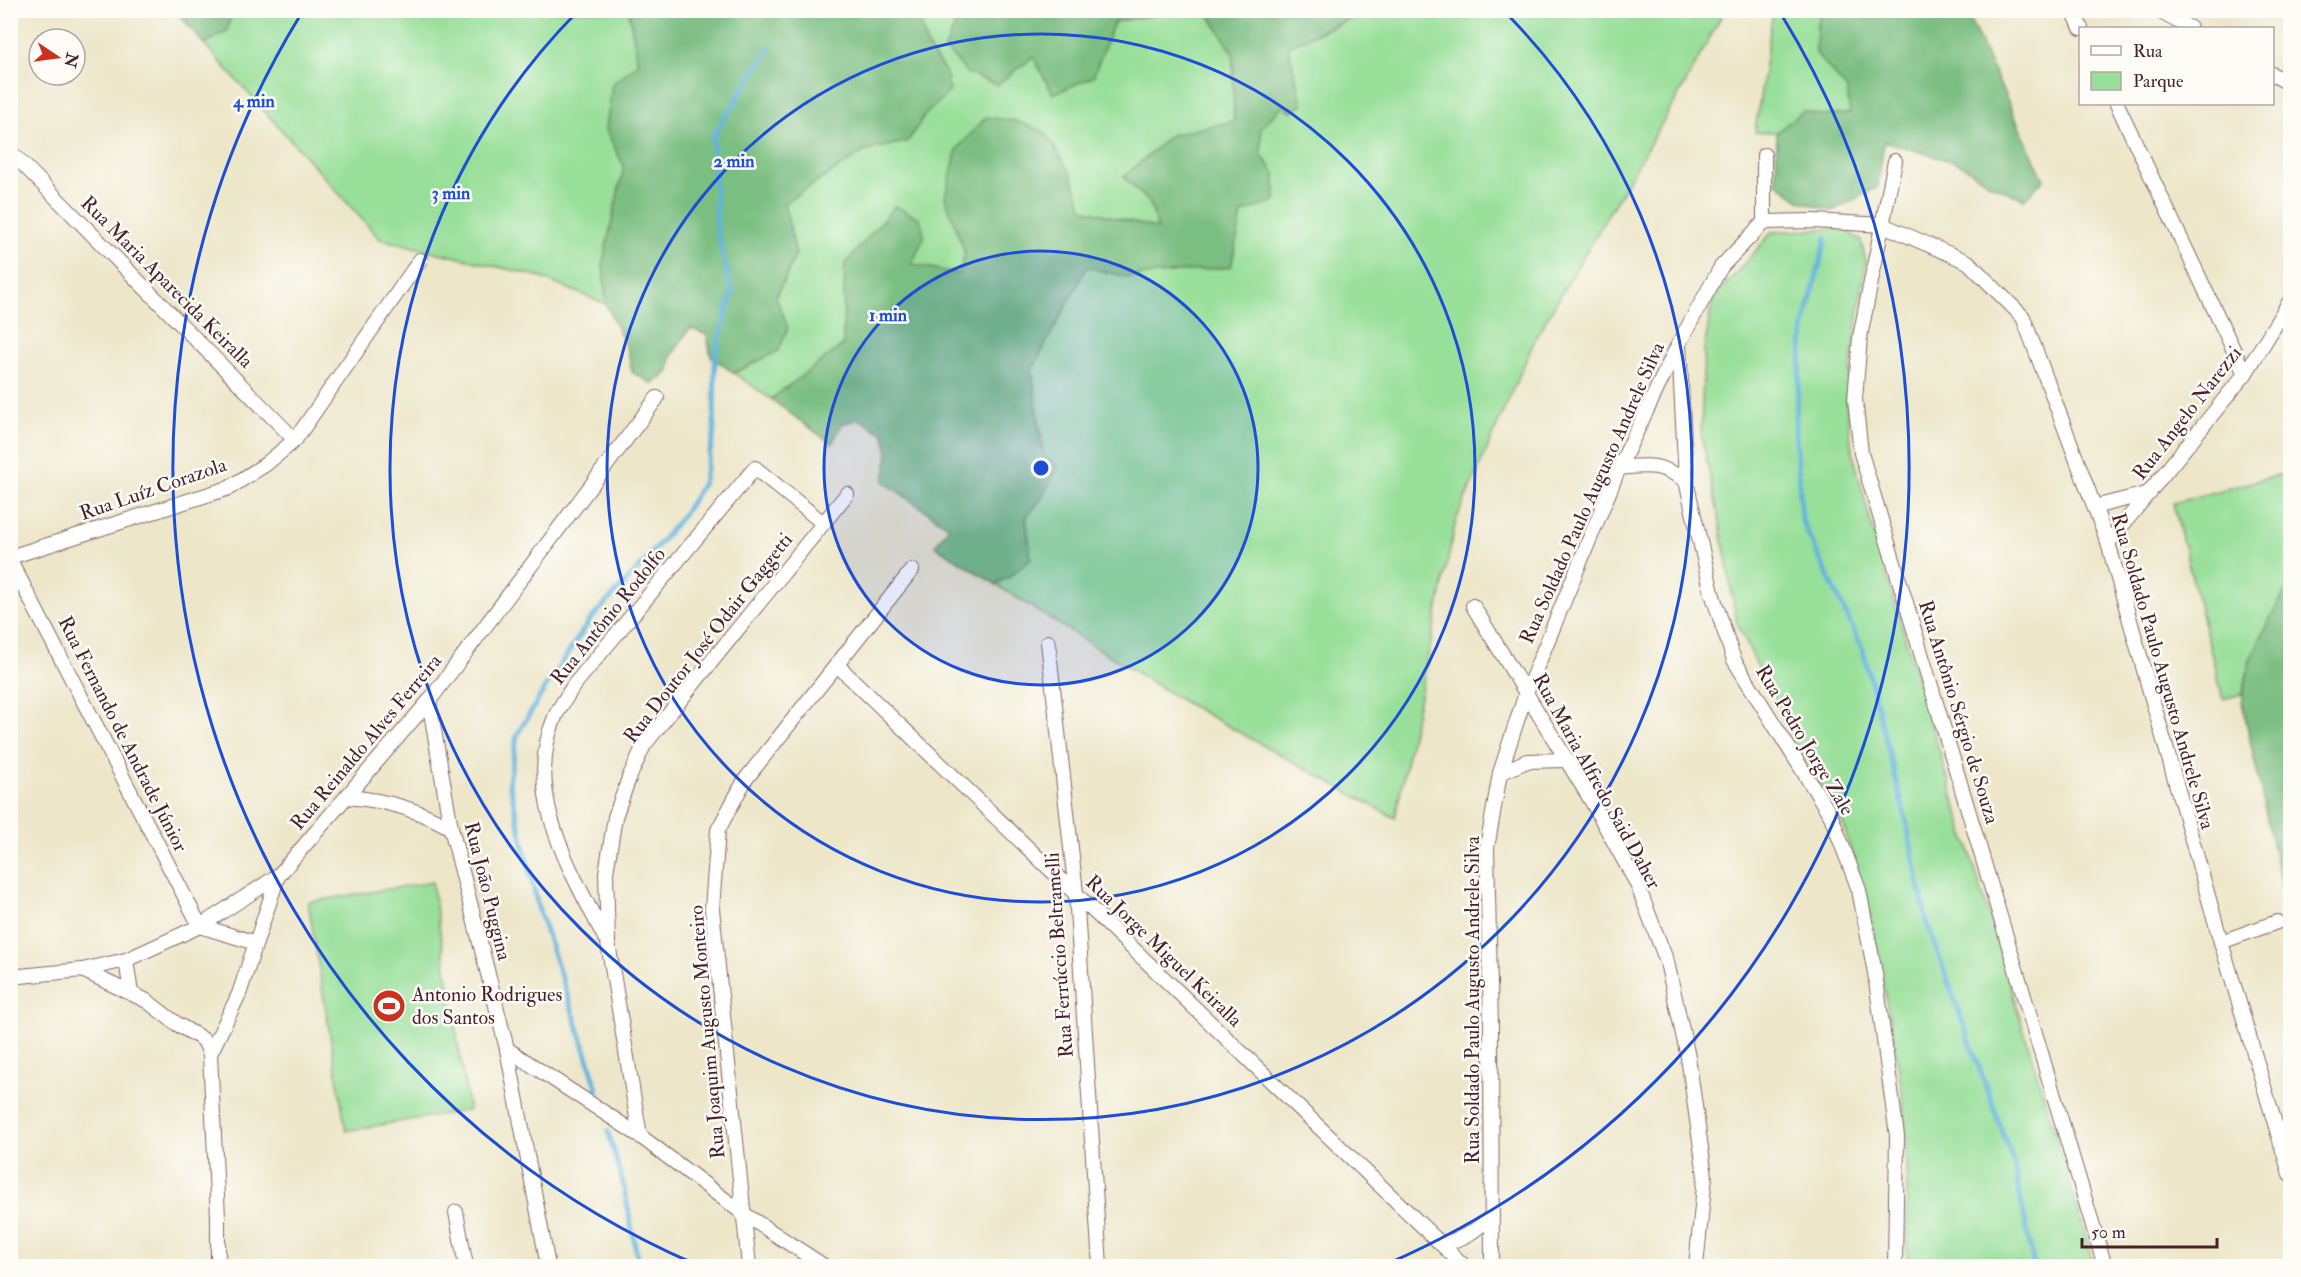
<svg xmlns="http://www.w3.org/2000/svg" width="2301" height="1277" font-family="'IM FELL Double Pica',serif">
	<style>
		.green { fill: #98df99; stroke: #717f62; stroke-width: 1.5 }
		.forest { fill: #7abe81; stroke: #626e56; stroke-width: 1.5 }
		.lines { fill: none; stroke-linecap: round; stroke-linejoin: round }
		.stream { stroke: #61b3dd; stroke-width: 5 }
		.minor-casing { stroke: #836562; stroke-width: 16 }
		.minor { stroke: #fff; stroke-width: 14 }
		.ring { fill: none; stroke: #1d4ed8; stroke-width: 3 }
		.labels { text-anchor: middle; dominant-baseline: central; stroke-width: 5; stroke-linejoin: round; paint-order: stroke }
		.street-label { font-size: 20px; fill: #4a1f2b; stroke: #fdfcf7 }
		.poi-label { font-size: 20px; fill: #4a1f2b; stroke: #fdfcf7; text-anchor: start }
		.centre { fill: #1d4ed8; stroke: #fdfcf7; stroke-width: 3 }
		.ring-label { font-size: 18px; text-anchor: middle; font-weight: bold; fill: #1d4ed8; stroke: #fdfcf7; stroke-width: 5; stroke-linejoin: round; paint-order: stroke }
	</style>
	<rect width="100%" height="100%" fill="#fdfcf7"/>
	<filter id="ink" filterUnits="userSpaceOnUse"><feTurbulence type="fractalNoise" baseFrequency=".0167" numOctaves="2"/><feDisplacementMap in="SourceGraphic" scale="12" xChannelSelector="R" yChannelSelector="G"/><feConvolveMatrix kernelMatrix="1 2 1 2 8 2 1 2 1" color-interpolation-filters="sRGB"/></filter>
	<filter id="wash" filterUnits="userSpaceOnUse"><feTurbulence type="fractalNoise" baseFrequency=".008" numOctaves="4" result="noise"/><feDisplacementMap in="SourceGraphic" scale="24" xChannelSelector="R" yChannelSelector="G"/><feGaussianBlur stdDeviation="1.35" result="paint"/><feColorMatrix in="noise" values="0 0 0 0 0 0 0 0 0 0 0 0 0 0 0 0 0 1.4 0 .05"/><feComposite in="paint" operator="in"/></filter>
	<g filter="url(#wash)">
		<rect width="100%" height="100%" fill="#ede6c9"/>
		<g class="green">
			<polygon points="232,11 629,11 638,65 612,84 606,130 624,166 603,262 606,304 537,276 380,239 204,44 227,31"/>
			<polygon points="917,11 950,11 958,18 997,85 1034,56 1093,77 1114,22 1175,11 1207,11 1233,53 1234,121 1171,135 1124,177 1150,203 1158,229 1083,209 1070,172 945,197 965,253 959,274 912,264 924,236 845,264 843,345 771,399 734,373 778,351 776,297 796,254 784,203 865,151 908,141 923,117 950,91 946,73 927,46"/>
			<polygon points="1352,11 1724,11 1685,84 1536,337 1456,520 1395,818 1179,699 995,584 1009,577 1031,558 1026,517 1039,502 1059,466 1043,455 1032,370 1087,267 1126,277 1231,267 1242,213 1275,174 1261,154 1261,128 1282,106 1302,104 1288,46 1351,19"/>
			<polygon points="1770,11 1821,11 1817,24 1816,53 1847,89 1850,114 1825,116 1803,111 1777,132 1755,132 1773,11"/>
			<polygon points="1843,228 1861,241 1866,262 1846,401 1852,450 1873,531 2090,1250 2093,1266 1907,1266 1907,1138 1899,1069 1872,925 1840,813 1794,743 1737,623 1720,523 1701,434 1704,350 1713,299 1772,232"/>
			<polygon points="2290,472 2290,583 2267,624 2250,660 2243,694 2223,699 2173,503"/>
			<polygon points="432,882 469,1110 346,1131 308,902"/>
		</g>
		<g class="forest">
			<polygon points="176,11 232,11 227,31 204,44"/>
			<polygon points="629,11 917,11 927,46 946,73 950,91 923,117 908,141 865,151 784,203 796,254 776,297 788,328 778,351 734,373 711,356 707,335 690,328 672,355 668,373 653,384 632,372 628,351 606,304 603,262 624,166 606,130 612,84 638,64"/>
			<polygon points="950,11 1175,11 1114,22 1093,77 1053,94 1033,57 997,85 967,73 945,48 958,18"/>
			<polygon points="1207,11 1352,11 1351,18 1288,46 1302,104 1293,112 1282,106 1261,128 1261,154 1275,174 1275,201 1242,213 1231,267 1126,277 1087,267 1032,370 1043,455 1059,466 1039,502 1026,517 1031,558 1009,577 995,584 935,546 949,527 884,482 888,453 884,434 859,419 842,424 832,444 771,399 843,345 845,264 895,206 920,218 924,236 912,264 959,274 965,253 945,197 957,149 986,117 1016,121 1045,132 1070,172 1083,209 1158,229 1150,203 1124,177 1171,135 1234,121 1233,53"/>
			<polygon points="1821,11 1966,11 2044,180 2024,199 1988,183 1960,164 1884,141 1878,187 1832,211 1800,201 1776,182 1777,132 1803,111 1825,116 1850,113 1847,89 1816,53 1817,24"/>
			<polygon points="2290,583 2290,897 2284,899 2242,702 2250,661 2267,624"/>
		</g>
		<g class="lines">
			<g class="stream">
				<polyline points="1826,238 1804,326 1795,426 1802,521 1863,650 1905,816 1927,923 2014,1164 2034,1266"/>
				<polyline points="598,1092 588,1058 538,907 509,782 517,735 545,688 590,620 640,567 683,515 703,483 714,434 715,355 732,293 717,231 713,136 770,47"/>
				<polyline points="608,1131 623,1183 639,1266"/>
			</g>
		</g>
	</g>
	<g filter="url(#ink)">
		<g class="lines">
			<defs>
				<g id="minor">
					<polyline points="2073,10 2081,28"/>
					<polyline points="2157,10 2190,28"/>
					<polyline points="2272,74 2290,84"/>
					<polyline points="2117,104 2245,374"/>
					<polyline points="10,151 295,440"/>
					<polyline points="1895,161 1860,337 1855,399 1861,453 2105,1266"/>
					<polyline points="1764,222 1764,155"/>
					<polyline points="1679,345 1686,481 1712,593 1734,660 1831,816 1859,890 1875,973 1897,1136 1895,1266"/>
					<path d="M1619,468c30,-3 41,-5 67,13"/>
					<polyline points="2094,507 2150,493"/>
					<polyline points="2108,543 2245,374 2290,301"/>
					<polyline points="10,557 229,488 266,464 295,440 420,260"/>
					<polyline points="10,560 200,926 256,943"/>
					<polyline points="1473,606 1591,800 1637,884 1667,962 1688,1057 1705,1176 1696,1266"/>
					<polyline points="1048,642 1076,893 1100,1266"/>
					<polyline points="837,665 1464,1266"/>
					<polyline points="429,701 451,828 507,1049 548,1266"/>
					<polyline points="1500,773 1527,761 1566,760"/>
					<path d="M347,797c38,3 71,12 104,31"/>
					<path d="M605,938c-34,-67 -83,-145 -50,-221 5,-11 13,-22 19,-32l181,-217 68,55"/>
					<polyline points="2221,942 2277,922"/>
					<polyline points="126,960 131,993"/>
					<polyline points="82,970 147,1001 177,1024 204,1040 210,1054"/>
					<polyline points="10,977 82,970 126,960 200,926 278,876 429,701 657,398"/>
					<polyline points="507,1049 640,1136 744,1214 824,1266"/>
					<polyline points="640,1136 608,943 606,873 615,817 629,778 644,745 847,494"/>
					<polyline points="456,1212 466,1266"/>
					<path d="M1440,1243c21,-1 36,-13 52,-27"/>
					<polyline points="218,1266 218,1217 210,1054 239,994 278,876"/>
					<polyline points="749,1266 712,909 718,830 745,780 912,570"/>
					<polyline points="1492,1266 1491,1028 1487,848 1500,773 1526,693 1619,468 1679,343 1721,267 1764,222 1814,221 1883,225 1968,262 2023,317 2108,543 2221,942 2290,1174"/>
				</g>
			</defs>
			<use href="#minor" class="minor-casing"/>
			<use href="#minor" class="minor"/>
		</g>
	</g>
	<circle cx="1041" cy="468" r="217" fill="#1d4ed8" fill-opacity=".12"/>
	<g class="ring">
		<circle cx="1041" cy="468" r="217"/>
		<circle cx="1041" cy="468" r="434"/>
		<path d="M1505 12A651 651 0 1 1 577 12"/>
		<path d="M695 1264A868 868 0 0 1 301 14M1781 14A868 868 0 0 1 1387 1264"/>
	</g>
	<defs>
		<symbol id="stadium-disc" viewBox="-11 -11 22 22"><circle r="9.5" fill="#c8321e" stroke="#fdfcf7"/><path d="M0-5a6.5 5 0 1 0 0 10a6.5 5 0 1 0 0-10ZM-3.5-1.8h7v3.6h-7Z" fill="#fff"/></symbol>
	</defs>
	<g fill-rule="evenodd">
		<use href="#stadium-disc" x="370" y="987" width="38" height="38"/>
	</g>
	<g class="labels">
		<g class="street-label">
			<text transform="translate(167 282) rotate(45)">Rua Maria Aparecida Keiralla</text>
			<text transform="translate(2187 413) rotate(-52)">Rua Angelo Narezzi</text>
			<text transform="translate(153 489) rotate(-19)">Rua Luíz Corazola</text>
			<text transform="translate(1592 493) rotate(-66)">Rua Soldado Paulo Augusto Andrele Silva</text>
			<text transform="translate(608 616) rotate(-51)">Rua Antônio Rodolfo</text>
			<text transform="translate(708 638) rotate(-52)">Rua Doutor José Odair Gaggetti</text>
			<text transform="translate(2163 671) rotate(74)">Rua Soldado Paulo Augusto Andrele Silva</text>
			<text transform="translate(1959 712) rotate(73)">Rua Antônio Sérgio de Souza</text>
			<text transform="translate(123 734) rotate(63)">Rua Fernando de Andrade Júnior</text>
			<text transform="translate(1805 740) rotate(59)">Rua Pedro Jorge Zale</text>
			<text transform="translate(366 742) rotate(-50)">Rua Reinaldo Alves Ferreira</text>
			<text transform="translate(1597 781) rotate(61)">Rua Maria Alfredo Said Daher</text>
			<text transform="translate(488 891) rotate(76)">Rua João Puggina</text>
			<text transform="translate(1164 951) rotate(44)">Rua Jorge Miguel Keiralla</text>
			<text transform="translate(1059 955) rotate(-94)">Rua Ferrúccio Beltramelli</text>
			<text transform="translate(1472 1000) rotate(-90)">Rua Soldado Paulo Augusto Andrele Silva</text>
			<text transform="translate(707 1032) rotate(-95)">Rua Joaquim Augusto Monteiro</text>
		</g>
		<g class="poi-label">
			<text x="412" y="994">Antonio Rodrigues<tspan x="412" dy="23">dos Santos</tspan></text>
		</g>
	</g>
	<circle cx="1041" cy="468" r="9" class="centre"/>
	<g class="ring-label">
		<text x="254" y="107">4 min</text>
		<text x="734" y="167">2 min</text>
		<text x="451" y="199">3 min</text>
		<text x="888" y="321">1 min</text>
	</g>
	<rect width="2301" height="1277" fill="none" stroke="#fdfcf7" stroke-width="36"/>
	<rect x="2079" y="27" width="195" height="78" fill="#fdfcf7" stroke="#b5a4a5" stroke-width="1.5"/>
	<rect x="2091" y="46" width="30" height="9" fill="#ffffff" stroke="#b5a4a5" stroke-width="1.5"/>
	<text x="2133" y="57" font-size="18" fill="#4a1f2b">Rua</text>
	<rect x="2091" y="72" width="30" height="18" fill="#98df99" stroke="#b5a4a5" stroke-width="1.5"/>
	<text x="2133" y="87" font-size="18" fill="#4a1f2b">Parque</text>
	<g transform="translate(57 57) rotate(103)"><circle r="28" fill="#fdfcf7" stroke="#b5a4a5" stroke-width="1.5"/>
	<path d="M0-4.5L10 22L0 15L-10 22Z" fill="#c8321e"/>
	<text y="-9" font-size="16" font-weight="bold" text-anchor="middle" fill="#4a1f2b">N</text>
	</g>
	<path d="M2082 1238v9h135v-9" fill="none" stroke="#4a1f2b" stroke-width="3"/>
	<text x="2091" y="1238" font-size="18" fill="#4a1f2b" stroke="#fdfcf7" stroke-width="4.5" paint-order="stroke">50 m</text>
</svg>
